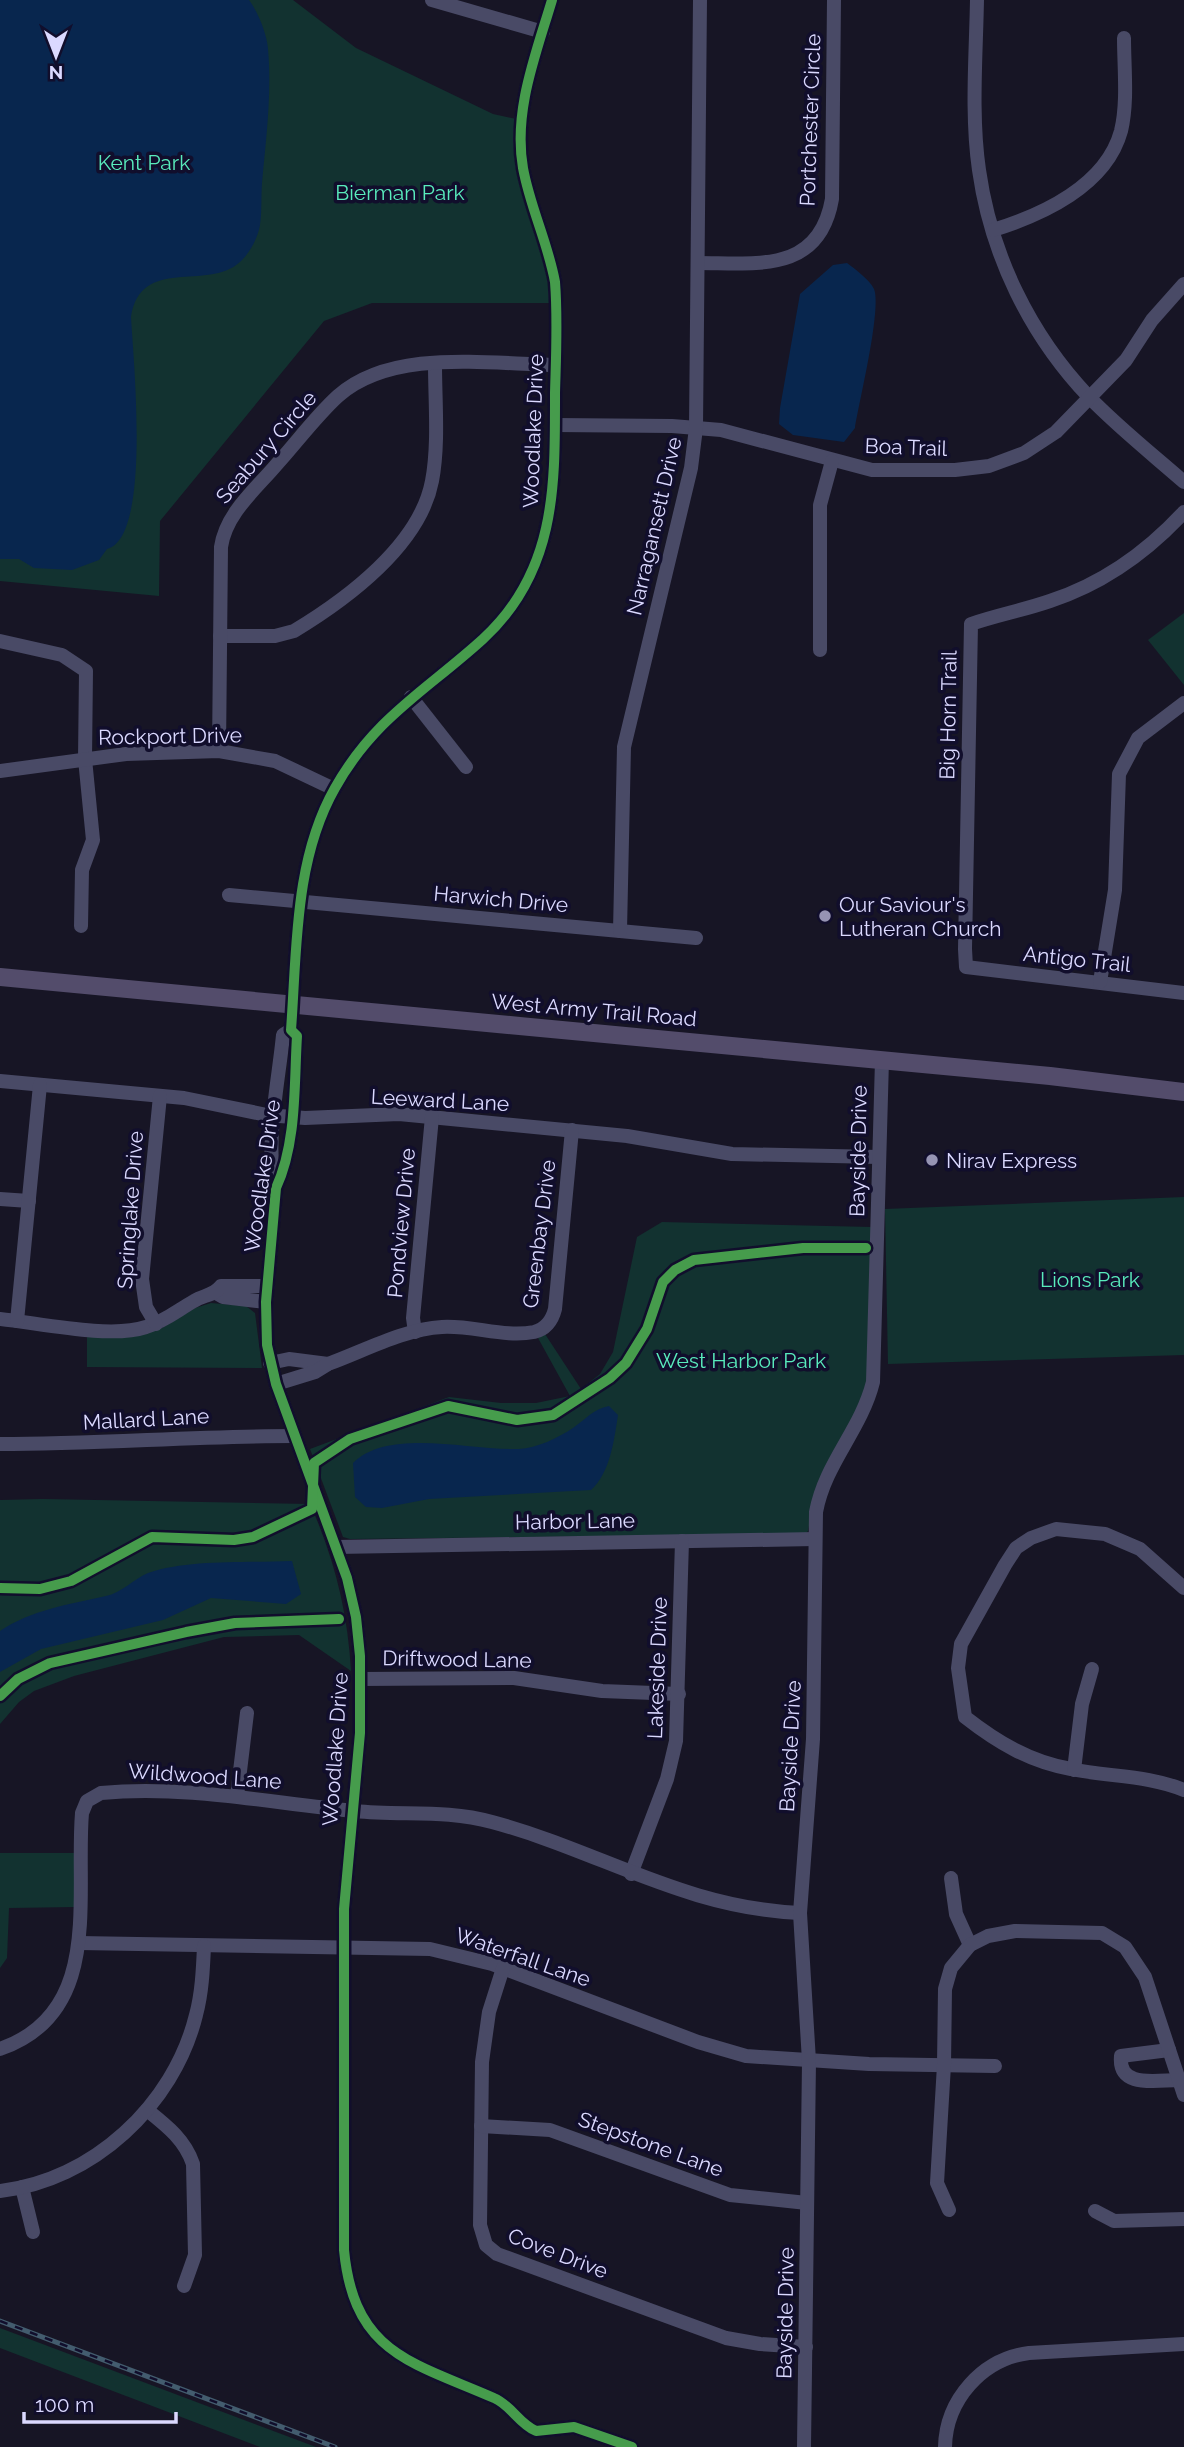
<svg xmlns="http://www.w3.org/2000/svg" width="1184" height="2447" font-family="Raleway,sans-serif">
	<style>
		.green { fill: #123230 }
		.water { fill: #08264e }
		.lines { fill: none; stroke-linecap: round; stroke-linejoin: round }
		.minor { stroke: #494a66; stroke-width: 14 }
		.major { stroke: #534c6b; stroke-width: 18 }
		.rail-casing { stroke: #435c6e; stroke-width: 5 }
		.rail { stroke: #110e2c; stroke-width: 2.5; stroke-dasharray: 8; stroke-linecap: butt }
		.cycleway-casing { stroke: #110e2c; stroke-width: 15 }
		.cycleway { stroke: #469c4c; stroke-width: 10 }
		.poi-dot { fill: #9694b3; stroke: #110e2c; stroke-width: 2.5 }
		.labels { text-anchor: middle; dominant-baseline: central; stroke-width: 7; stroke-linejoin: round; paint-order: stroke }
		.street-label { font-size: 21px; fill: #dbd9ff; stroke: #110e2c }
		.park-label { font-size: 21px; fill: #59ebbc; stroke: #110e2c }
		.poi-label { font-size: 21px; fill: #dbd9ff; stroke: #110e2c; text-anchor: start }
	</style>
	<rect width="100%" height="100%" fill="#171525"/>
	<g class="green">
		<polygon points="0,0 293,0 356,48 493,114 521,120 521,147 556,303 372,303 324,321 160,521 159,596 0,581"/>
		<polygon points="1184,613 1184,685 1148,640"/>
		<polygon points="1184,1197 1184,1355 888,1364 885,1209"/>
		<polygon points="662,1222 872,1227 869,1373 864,1397 817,1485 808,1531 805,1534 350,1539 343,1537 310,1449 449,1397 501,1403 536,1403 570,1396 538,1338 545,1334 581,1389 600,1374 613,1352 637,1237"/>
		<polygon points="211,1303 246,1306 255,1313 262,1368 87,1367 87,1335 162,1328 195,1308"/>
		<path d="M43,1499l267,5c24,53 38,109 41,167l-52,-36 -75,2 -150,39 -40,15 -15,11 -19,22v-224z"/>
		<polygon points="0,1853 76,1853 75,1907 9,1908 7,1958 0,1968"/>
		<polygon points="0,2328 316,2447 260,2447 0,2348"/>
	</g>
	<g class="water">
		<path d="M0,0h249c9,12 18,34 19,49 4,44 -2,90 -6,134 -1,13 0,29 -2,42 -2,13 -11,29 -20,37 -33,30 -99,-7 -109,55 2,40 21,221 -24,232l-8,11 -27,10 -38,-2 -15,-9h-19z"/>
		<path d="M847,263c8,6 23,17 27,26 8,20 -15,113 -19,139l-11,14 -51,-7 -14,-11 1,-16 20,-114 33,-29z"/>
		<path d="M609,1406l9,9c-4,26 -8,58 -27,75l-162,9 -47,9 -16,-1 -11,-10 -2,-34c36,-36 119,-12 166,-14 18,-1 39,-11 54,-21 13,-9 20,-19 36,-22z"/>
		<path d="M292,1561l9,33 -15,10 -75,-6 -48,22 -122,29 -41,23v-41c31,-21 70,-27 106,-35 15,-3 28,-17 42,-23 40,-14 101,-10 144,-12z"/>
	</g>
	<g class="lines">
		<g class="minor">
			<polyline points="432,0 543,32"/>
			<path d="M552,0c-16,54 -39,111 -29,168 7,39 25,75 32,114 3,37 1,74 0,111 0,92 2,178 -72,246 -56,51 -109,79 -148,149 -41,72 -38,162 -44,242l6,6c-3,48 0,107 -21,152l-10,114 1,43 9,39 71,194 9,39 4,39v77l-16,176v341c10,104 68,112 150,148 17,7 25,26 42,33l38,-4 58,20"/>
			<path d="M977,0c-1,56 -6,115 2,170 12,85 51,165 110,227 29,30 63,57 95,85"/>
			<path d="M993,230c49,-15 113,-44 128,-99 7,-29 3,-63 3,-93"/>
			<path d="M698,263c58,0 121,11 134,-64l2,-199"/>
			<polyline points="555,425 672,426 721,430 872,470 955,470 989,466 1024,453 1056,432 1126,360 1152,320 1184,284"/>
			<path d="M1184,512c-37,40 -82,72 -134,89 -26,9 -53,14 -79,23l-6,325 1,18 218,26"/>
			<path d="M220,636h55l19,-5c53,-32 126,-86 138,-150 7,-37 3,-79 3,-117"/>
			<polyline points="0,641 62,655 86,671 85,759 93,840 82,870 81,926"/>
			<polyline points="820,650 820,505 832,461"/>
			<polyline points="411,697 466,767"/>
			<path d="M219,751l2,-204c5,-34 35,-58 56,-83 20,-22 39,-48 61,-68 54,-48 150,-32 218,-31"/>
			<polyline points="0,771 126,754 219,751 275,761 334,789"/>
			<polyline points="229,895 696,938"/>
			<polyline points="620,931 624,747 691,468 696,428 700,0"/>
			<polyline points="1100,982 1115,890 1119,774 1138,738 1184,703"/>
			<polyline points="0,1081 184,1098 267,1115 305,1118 399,1114 627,1136 732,1154 879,1157"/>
			<path d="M276,1188c-12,-41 3,-109 7,-153l8,-5"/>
			<polyline points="0,1199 29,1201"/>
			<polyline points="216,1293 223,1297 266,1302"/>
			<path d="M0,1319c39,4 110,20 146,8 18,-5 32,-17 48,-26 10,-6 21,-6 27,-15h46"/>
			<polyline points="17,1321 40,1085"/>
			<polyline points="156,1324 146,1307 142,1279 160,1096"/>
			<polyline points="415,1332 413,1318 432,1117"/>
			<polyline points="270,1363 289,1359 328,1364"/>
			<path d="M276,1384l39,-12 13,-8c36,-13 76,-35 114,-37 30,-2 63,11 92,5 12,-3 18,-11 21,-23l17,-179"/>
			<path d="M0,1444c98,0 196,-8 294,-8"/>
			<polyline points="336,1547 815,1539"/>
			<path d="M1184,1588l-44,-39 -35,-15 -49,-5 -25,9 -15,10 -11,17 -44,79 -3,24 7,49c32,25 65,45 106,52 38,8 77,6 113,21"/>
			<polyline points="360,1679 514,1678 602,1691 679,1694"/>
			<polyline points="1074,1770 1082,1704 1092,1669"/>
			<polyline points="237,1796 247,1713"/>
			<polyline points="631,1874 667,1779 676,1741 682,1541"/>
			<polyline points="951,1878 956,1914 970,1945"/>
			<polyline points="79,1943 430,1949 492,1964 698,2042 746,2056 869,2064 995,2066"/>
			<polyline points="503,1968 489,2012 482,2062 480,2225 486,2245 497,2254 726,2338 760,2344 806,2347"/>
			<path d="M0,2049c104,-36 75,-152 82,-236l5,-12 14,-8c85,-8 169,10 254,18 46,5 91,-2 137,11 108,29 192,86 308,91"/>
			<path d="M1169,2050l-48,6c-3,33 35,24 58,24"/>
			<path d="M147,2110c20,16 38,30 46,54l2,91 -11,31"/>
			<polyline points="481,2126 550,2130 730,2195 807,2203"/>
			<polyline points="22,2187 33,2232"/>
			<path d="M0,2191c92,-10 174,-86 196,-176 6,-22 7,-46 8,-69"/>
			<polyline points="949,2210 937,2183 944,2065 945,1989 951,1968 970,1945 988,1936 1015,1931 1102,1933 1125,1947 1145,1977 1184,2095"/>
			<polyline points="1095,2211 1114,2221 1184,2219"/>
			<path d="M804,2447l5,-386 -9,-148 13,-174 3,-227c9,-49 45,-82 57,-130l9,-322"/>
			<path d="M945,2447c1,-47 37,-88 84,-94l155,-9"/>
		</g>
		<polyline class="major" points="0,977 1050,1076 1184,1092"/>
		<defs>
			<polyline id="rail" points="0,2321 335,2447"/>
		</defs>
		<use href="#rail" class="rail-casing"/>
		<use href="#rail" class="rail"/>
		<defs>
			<g id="cycleway">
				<path d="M552,0c-16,54 -39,111 -29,168 7,39 25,75 32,114 3,37 1,74 0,111 0,92 2,178 -72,246 -56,51 -109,79 -148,149 -41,72 -38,162 -44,242l6,6c-3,48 0,107 -21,152l-10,114 1,43 9,39 71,194 9,39 4,39v77l-16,176v341c10,104 68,112 150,148 17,7 25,26 42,33l38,-4 58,20"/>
				<polyline points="0,1588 40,1589 71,1581 152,1537 234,1540 253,1537 312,1509 314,1463 350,1439 448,1406 517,1420 553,1415 610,1378 626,1363 647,1329 663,1282 675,1270 694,1260 803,1248 866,1248"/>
				<polyline points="0,1696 18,1679 50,1663 186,1632 235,1623 339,1619"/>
			</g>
		</defs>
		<use href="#cycleway" class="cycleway-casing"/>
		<use href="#cycleway" class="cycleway"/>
	</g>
	<g class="poi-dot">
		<circle cx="825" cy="916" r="7"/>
		<circle cx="932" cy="1160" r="7"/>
	</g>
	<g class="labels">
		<g class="street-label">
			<text transform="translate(810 120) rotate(-88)">Portchester Circle</text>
			<text transform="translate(533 431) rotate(-88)">Woodlake Drive</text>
			<text transform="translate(266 447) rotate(-49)">Seabury Circle</text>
			<text transform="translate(906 447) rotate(2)">Boa Trail</text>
			<text transform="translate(654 526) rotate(-77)">Narragansett Drive</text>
			<text transform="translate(948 715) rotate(-89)">Big Horn Trail</text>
			<text transform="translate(170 736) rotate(-1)">Rockport Drive</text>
			<text transform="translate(501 899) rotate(5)">Harwich Drive</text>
			<text transform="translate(1077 959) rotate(6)">Antigo Trail</text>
			<text transform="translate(594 1010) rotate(5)">West Army Trail Road</text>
			<text transform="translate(440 1100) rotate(3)">Leeward Lane</text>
			<text transform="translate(858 1151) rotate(-89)">Bayside Drive</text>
			<text transform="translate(262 1176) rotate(-82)">Woodlake Drive</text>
			<text transform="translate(130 1210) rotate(-86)">Springlake Drive</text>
			<text transform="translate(401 1223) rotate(-85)">Pondview Drive</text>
			<text transform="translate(539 1234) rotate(-83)">Greenbay Drive</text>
			<text transform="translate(146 1419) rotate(-3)">Mallard Lane</text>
			<text transform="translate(575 1521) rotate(-1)">Harbor Lane</text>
			<text transform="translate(457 1659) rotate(1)">Driftwood Lane</text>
			<text transform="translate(657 1668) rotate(-88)">Lakeside Drive</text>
			<text transform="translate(790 1746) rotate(-87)">Bayside Drive</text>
			<text transform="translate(335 1749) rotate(-86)">Woodlake Drive</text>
			<text transform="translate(205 1776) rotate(4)">Wildwood Lane</text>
			<text transform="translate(523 1957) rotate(19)">Waterfall Lane</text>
			<text transform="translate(651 2144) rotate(20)">Stepstone Lane</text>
			<text transform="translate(558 2253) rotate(21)">Cove Drive</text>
			<text transform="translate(785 2313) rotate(-89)">Bayside Drive</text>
		</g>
		<g class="park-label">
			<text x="144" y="162">Kent Park</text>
			<text x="400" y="192">Bierman Park</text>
			<text x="1090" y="1279">Lions Park</text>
			<text x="741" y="1360">West Harbor Park</text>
		</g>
		<g class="poi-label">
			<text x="839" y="904">Our Saviour's<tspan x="839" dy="24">Lutheran Church</tspan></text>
			<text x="946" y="1160">Nirav Express</text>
		</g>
	</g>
	<g transform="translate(56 56) rotate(180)" stroke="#110e2c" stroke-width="5" paint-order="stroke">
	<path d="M0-5L12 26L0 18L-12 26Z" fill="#dbd9ff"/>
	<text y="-10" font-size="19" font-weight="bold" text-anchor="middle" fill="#dbd9ff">N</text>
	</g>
	<path d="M24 2412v10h152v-10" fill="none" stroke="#dbd9ff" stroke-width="3.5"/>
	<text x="35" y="2412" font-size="21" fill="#dbd9ff" stroke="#110e2c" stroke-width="5" paint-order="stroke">100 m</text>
</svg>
